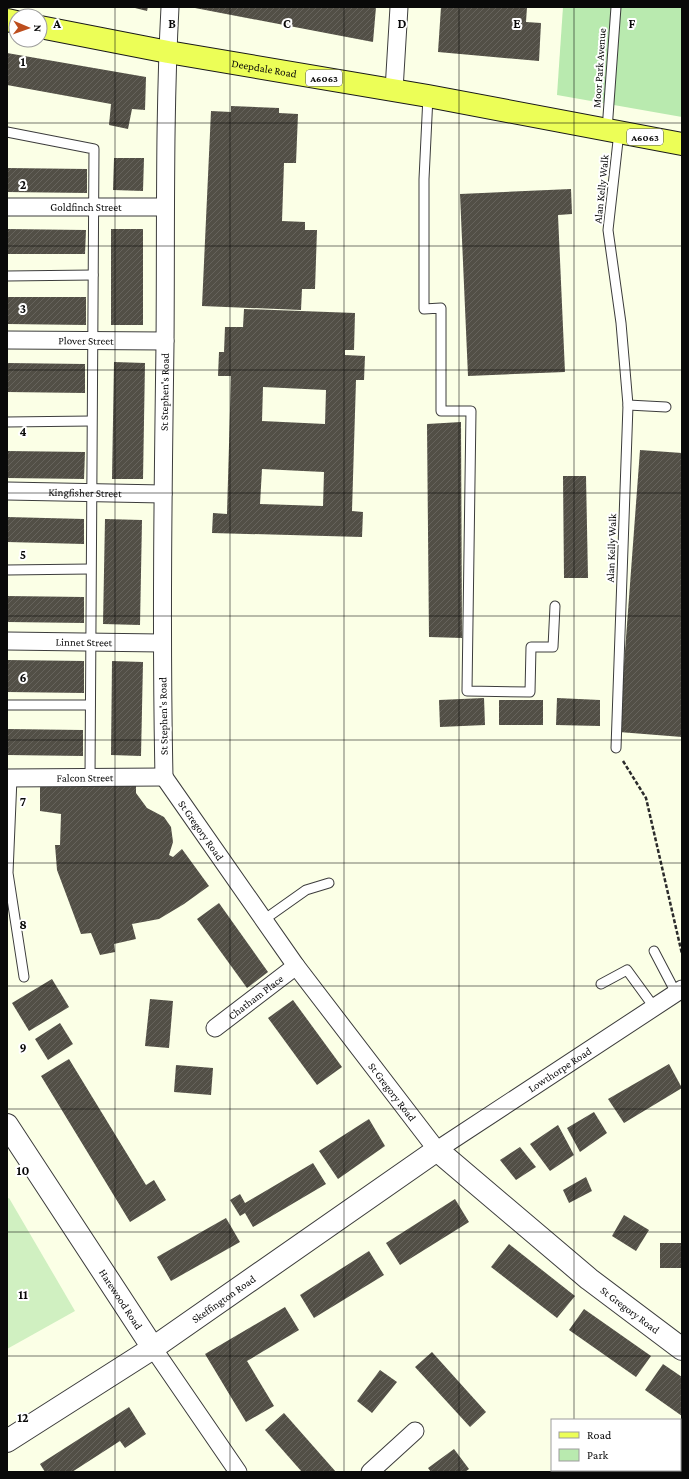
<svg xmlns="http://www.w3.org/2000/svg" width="689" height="1479" font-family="'Crimson Pro',serif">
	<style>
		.park { fill: #b9eaaf }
		.pitch { fill: #d0f0c1 }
		.building { fill: url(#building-hatch); fill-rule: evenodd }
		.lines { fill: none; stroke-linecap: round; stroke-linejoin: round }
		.service-casing { stroke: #3c3c3c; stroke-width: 11 }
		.minor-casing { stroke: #3c3c3c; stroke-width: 19 }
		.tertiary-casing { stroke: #3c3c3c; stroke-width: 24 }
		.primary-casing { stroke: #1a1a1a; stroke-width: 24 }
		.path { stroke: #2b2b2b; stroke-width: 2.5; stroke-dasharray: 4 2; stroke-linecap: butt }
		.service { stroke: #fff; stroke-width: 9 }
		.minor { stroke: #fff; stroke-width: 17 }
		.tertiary { stroke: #fff; stroke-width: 22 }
		.primary { stroke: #ecfe57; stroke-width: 22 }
		.grid { fill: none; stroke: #090909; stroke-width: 1; stroke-opacity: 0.55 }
		.labels { text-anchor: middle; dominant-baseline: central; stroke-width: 4; stroke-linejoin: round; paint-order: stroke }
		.shield { fill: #fff; stroke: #535353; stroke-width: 1 }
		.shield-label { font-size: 10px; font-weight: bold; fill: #090909 }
		.street-label { font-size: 11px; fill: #090909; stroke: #fff }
		.grid-label { font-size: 13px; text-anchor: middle; font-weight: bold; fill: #090909; stroke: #fff; stroke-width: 4; stroke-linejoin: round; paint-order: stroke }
	</style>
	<defs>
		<pattern id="building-hatch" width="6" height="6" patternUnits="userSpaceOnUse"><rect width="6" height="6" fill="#524f46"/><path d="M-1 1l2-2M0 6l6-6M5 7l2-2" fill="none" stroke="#66635c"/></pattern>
	</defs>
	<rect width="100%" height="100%" fill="#fbffe6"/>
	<polygon class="park" points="563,7 682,7 682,117 557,95"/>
	<polygon class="pitch" points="9,1198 75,1311 7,1349 7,1199"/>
	<g class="building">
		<polygon points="131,7 148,7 147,11"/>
		<polygon points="195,7 376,7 373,42 195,8"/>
		<polygon points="441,7 527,7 526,22 541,23 539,61 438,52"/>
		<polygon points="7,53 146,77 145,110 132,109 128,129 109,125 111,104 7,85"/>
		<polygon points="231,106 279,108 279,113 298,114 296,163 284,163 282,221 305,222 305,230 317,230 315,289 302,289 301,310 202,306 211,111 231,112"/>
		<polygon points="114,158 144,158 143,191 113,190"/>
		<polygon points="7,168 87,169 87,193 7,192"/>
		<polygon points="571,189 572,214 558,215 565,372 468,376 460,194"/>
		<polygon points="7,229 86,230 85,254 7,254"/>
		<rect x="111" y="229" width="32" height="96"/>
		<polygon points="7,297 86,297 86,325 7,324"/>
		<path d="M244,309l111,4 -1,37h-9v5l20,1 -1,24h-8l-4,131 11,1 -1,25 -150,-4 1,-20 14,1 4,-138h-13l1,-24h5l1,-25h18zM263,387l63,3 -1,34 -63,-3zM262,469l62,3 -1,34 -63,-2z"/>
		<polygon points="114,362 145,363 143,479 112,479"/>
		<polygon points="7,363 85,364 85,393 7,392"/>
		<polygon points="461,422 462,638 429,637 427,424"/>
		<polygon points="640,450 682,453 682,737 619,732"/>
		<polygon points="7,451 85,452 84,479 7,478"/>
		<polygon points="563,476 586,476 588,578 564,578"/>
		<polygon points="7,517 84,519 84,544 7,542"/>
		<polygon points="105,519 142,520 140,625 103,624"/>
		<polygon points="7,596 84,597 84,623 7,622"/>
		<polygon points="7,660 84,661 84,693 7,692"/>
		<polygon points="112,661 143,662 141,756 111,755"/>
		<polygon points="484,698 485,725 440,727 439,700"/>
		<polygon points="557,698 600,700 600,726 556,725"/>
		<rect x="499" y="700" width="44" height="25"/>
		<polygon points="7,729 83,730 83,756 7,755"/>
		<polygon points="40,785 136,785 136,793 147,808 164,817 171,827 173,842 169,855 173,857 182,849 209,886 184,904 159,919 132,924 136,939 114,944 115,952 100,955 91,933 81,934 57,870 55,845 60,845 61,814 40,811"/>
		<polygon points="219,903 268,972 247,988 197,919"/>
		<polygon points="52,979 69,1007 29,1031 12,1003"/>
		<polygon points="150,999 173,1001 169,1048 145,1046"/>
		<polygon points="293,1000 342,1067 317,1085 268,1018"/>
		<polygon points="60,1023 73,1044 48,1060 35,1039"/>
		<polygon points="69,1059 146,1185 154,1180 166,1200 130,1222 41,1076"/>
		<polygon points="669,1064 682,1088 624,1123 608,1099"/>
		<polygon points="176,1065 213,1068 211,1095 174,1092"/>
		<polygon points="594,1112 607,1133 580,1152 567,1128"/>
		<polygon points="369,1119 385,1146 338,1179 319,1151"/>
		<polygon points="558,1125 574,1155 550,1171 530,1144"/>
		<polygon points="520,1147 536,1167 516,1180 500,1160"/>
		<polygon points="313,1163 326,1184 253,1227 245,1213 240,1216 230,1200 240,1194 245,1203"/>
		<polygon points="586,1177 592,1191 569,1203 563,1190"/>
		<polygon points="455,1199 469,1222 400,1265 386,1243"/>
		<polygon points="624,1215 649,1230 636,1251 612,1236"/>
		<polygon points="226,1218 240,1242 171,1281 157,1257"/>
		<rect x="660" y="1243" width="22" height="25"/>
		<polygon points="509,1244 575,1296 557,1318 491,1267"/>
		<polygon points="369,1251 384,1275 314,1318 300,1295"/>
		<polygon points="285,1307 299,1330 247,1361 274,1406 246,1422 205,1354"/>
		<polygon points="584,1309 651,1356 636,1377 569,1330"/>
		<polygon points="432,1352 486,1412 470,1427 415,1367"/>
		<polygon points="663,1364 682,1377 682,1416 645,1390"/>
		<polygon points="380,1370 397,1382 372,1413 357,1401"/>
		<polygon points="129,1407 146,1434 125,1448 120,1441 72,1472 45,1472 40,1464"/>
		<polygon points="284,1413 336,1472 302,1472 265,1430"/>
		<polygon points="454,1449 469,1469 465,1472 431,1472 428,1468"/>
	</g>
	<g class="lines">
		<defs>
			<g id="service">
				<polyline points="428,96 424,179 424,309 441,308 441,411 471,411 467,691 530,692 531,647 553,647 555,606"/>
				<polyline points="607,130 616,7"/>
				<polyline points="7,132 94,149 90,778"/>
				<polyline points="7,276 93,275"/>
				<polyline points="628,405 666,407"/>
				<polyline points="7,422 91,421"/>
				<polyline points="7,570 90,569"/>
				<polyline points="7,705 90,705"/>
				<polyline points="616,748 628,405 621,323 608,230 619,132"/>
				<polyline points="12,778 8,873 24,977"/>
				<polyline points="265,919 306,890 329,883"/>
				<polyline points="654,951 676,993"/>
				<polyline points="601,984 627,970 654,1007"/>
			</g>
			<g id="minor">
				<polyline points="394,90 399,7"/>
				<path id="s1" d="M7,207h158"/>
				<path id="s2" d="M7,340l158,1"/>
				<path id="s3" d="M7,491l156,3"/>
				<path id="s4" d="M7,641l154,2"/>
				<path id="s5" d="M164,777c-3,-144 -1,-289 1,-433 1,-112 -1,-225 5,-337"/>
				<path id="s6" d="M164,777l132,189 141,184 245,-161"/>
				<path id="s7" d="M7,778l157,-1"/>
				<path id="s8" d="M215,1028l81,-62"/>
				<polyline points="153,1348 238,1472"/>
				<polyline points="370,1472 415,1431"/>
			</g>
			<g id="tertiary">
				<path id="s9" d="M7,1125l146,223"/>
				<path id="s10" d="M7,1441l146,-93 284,-198 152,129 93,70"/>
			</g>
			<g id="primary">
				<polyline points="7,20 16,22"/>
				<path id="s11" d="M40,27l128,25 260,44 254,48"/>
			</g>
		</defs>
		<use href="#service" class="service-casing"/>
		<use href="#minor" class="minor-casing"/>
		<use href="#tertiary" class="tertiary-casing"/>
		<use href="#primary" class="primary-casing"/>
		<polyline class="path" points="623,761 646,798 682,954"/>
		<use href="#service" class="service"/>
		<use href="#minor" class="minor"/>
		<use href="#tertiary" class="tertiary"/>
		<use href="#primary" class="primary"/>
	</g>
	<path class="grid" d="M115,7v1465M230,7v1465M344,7v1465M459,7v1465M574,7v1413M7,123h675M7,246h675M7,370h675M7,493h675M7,616h675M7,740h675M7,863h675M7,986h675M7,1109h675M7,1232h675M7,1356h675M574,1470v2"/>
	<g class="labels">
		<g class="shield">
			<rect x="306" y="70" width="36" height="16" rx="3"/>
			<rect x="627" y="129" width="36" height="16" rx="3"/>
		</g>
		<g class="shield-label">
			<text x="324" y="78">A6063</text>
			<text x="645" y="137">A6063</text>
		</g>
		<g class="street-label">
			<text stroke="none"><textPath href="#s11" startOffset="228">Deepdale Road</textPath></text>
			<text transform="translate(599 68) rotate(-86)">Moor Park Avenue</text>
			<text transform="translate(601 189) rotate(-84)">Alan Kelly Walk</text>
			<text stroke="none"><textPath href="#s1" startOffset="79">Goldfinch Street</textPath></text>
			<text stroke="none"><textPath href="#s2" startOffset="79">Plover Street</textPath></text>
			<text stroke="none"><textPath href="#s5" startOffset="385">St Stephen's Road</textPath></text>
			<text stroke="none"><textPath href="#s3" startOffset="78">Kingfisher Street</textPath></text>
			<text transform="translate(611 548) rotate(-88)">Alan Kelly Walk</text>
			<text stroke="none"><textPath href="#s4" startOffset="77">Linnet Street</textPath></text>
			<text transform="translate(163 716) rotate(-91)">St Stephen's Road</text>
			<text stroke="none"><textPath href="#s7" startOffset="78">Falcon Street</textPath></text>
			<text stroke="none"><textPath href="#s6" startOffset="65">St Gregory Road</textPath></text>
			<text stroke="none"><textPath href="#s8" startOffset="51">Chatham Place</textPath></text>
			<text stroke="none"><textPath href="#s6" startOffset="609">Lowthorpe Road</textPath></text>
			<text stroke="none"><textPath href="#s6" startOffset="389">St Gregory Road</textPath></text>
			<text stroke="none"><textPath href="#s9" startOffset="208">Harewood Road</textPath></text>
			<text stroke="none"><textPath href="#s10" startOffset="259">Skeffington Road</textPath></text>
			<text stroke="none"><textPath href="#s10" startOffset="770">St Gregory Road</textPath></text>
		</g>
	</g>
	<g class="grid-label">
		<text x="57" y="28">A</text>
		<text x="172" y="28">B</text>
		<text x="287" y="28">C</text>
		<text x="402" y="28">D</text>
		<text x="517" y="28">E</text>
		<text x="632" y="28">F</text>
		<text x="23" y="66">1</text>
		<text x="23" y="189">2</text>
		<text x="23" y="313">3</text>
		<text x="23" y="436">4</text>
		<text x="23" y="559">5</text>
		<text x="23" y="682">6</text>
		<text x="23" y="806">7</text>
		<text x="23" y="929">8</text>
		<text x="23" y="1052">9</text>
		<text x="23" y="1175">10</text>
		<text x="23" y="1299">11</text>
		<text x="23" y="1422">12</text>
	</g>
	<rect width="689" height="1479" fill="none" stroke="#090909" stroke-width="16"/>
	<rect x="551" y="1419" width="130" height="52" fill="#ffffff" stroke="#9d9d9d"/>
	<rect x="559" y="1432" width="20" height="6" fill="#ecfe57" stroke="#9d9d9d"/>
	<text x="587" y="1439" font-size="12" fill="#090909">Road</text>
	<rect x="559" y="1449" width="20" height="12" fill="#b9eaaf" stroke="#9d9d9d"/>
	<text x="587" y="1459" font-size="12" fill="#090909">Park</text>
	<g transform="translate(28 28) rotate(92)"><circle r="19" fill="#ffffff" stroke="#9d9d9d"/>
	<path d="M0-3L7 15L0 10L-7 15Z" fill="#bd4e1e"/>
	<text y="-6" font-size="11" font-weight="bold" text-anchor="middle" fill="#090909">N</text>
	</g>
</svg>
